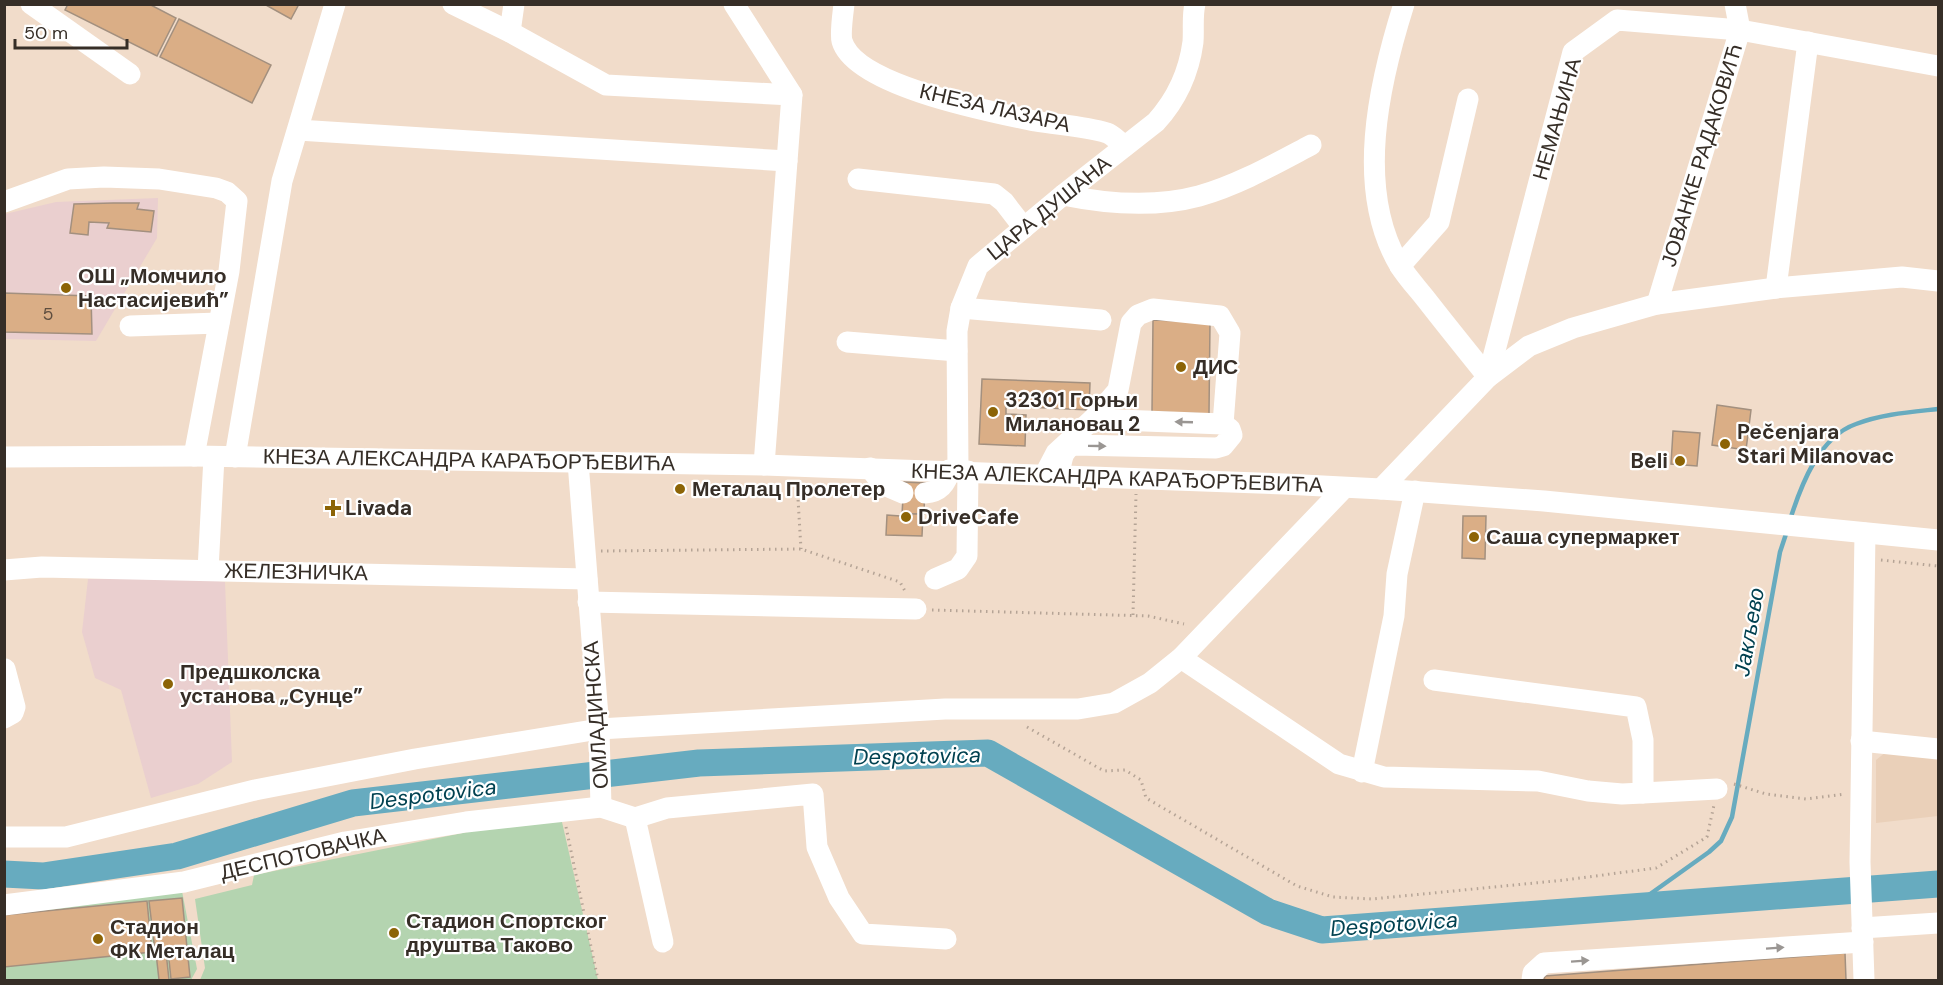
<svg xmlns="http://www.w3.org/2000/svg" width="1943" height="985" font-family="'DM Sans',sans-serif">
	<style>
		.built { fill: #ead0b9 }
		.education { fill: #eacfcf }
		.green { fill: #b4d4b0 }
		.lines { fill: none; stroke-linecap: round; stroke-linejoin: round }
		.stream { stroke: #67abbf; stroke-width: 4.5 }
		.river { stroke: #67abbf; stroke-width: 27 }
		.building { fill: #daae86; stroke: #a3907f; stroke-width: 1.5 }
		.path { stroke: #b5a496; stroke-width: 3; stroke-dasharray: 1.5 4.5; stroke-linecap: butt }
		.minor { stroke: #fff; stroke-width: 21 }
		.oneway { fill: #9a9693 }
		.poi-dot { fill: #8c6406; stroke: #fff; stroke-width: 2 }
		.labels { text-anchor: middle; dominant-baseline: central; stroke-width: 4.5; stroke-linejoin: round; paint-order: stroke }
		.number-label { font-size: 18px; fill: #5f4e3f }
		.street-label { font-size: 21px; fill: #362e27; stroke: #fff }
		.poi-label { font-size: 21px; font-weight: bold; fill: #362e27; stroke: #fff; text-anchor: start }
		.water-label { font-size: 22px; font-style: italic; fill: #014150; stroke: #fff }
	</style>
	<rect width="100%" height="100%" fill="#f1dcca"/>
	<polygon class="built" points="1886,752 1938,757 1938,816 1876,823 1876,760"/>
	<g class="education">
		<polygon points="158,198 157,238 96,341 5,339 5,214 56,202"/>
		<polygon points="88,579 203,579 225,582 232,762 198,784 151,798 121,690 95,678 82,632"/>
	</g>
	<g class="green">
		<polygon points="562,822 598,980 200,980 205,968 195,899 252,885 254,875 513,823"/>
		<polygon points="182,891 197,969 191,980 5,980 4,910"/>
	</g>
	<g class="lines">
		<g class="stream">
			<path d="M1790,520c11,-35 29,-83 66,-96 26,-10 55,-12 82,-15"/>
			<polyline points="1632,907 1709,852 1721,841 1732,817 1780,552 1787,531"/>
		</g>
		<polyline class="river" points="4,874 43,876 177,856 353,803 699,763 988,753 1268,912 1322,930 1938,884"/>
	</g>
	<g class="building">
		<polygon points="68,4 149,4 176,18 157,56 65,10"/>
		<polygon points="264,4 299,4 291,19"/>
		<polygon points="179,19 271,65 252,103 160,57"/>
		<polygon points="113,203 139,203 137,209 154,211 151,232 107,228 109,223 89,222 88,235 70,233 74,204"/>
		<polygon points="4,293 91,296 92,334 4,332"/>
		<polygon points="1153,320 1210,322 1209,414 1152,412"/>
		<polygon points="982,379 1090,383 1089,410 1006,406 1006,414 1026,415 1025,446 979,444"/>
		<polygon points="1717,405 1751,410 1746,450 1712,445"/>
		<polygon points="1673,431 1700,433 1697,466 1671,464"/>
		<polygon points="904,482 925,483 924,514 902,514"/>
		<polygon points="904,514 923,514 922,536 886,535 887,515 900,516 900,518 904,519"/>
		<polygon points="1463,516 1486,516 1485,559 1462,558"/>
		<polygon points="182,898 190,977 171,979 168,950 155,951 149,901"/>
		<polygon points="147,901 152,952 4,967 4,915"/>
		<polygon points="166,952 169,980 159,980 156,953"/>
		<polygon points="1845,953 1846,980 1544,980 1545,976"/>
	</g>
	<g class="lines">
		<g class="path">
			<polyline points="797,482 801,549"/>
			<polyline points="601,551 801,549 900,582 905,591"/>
			<polyline points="1881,560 1938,566"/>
			<polyline points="932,610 1148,616 1184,624"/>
			<polyline points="1133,615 1136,494"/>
			<polyline points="1027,727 1104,771 1125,770 1141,780 1146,798 1297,886 1333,897 1372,899 1565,880 1656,868 1707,837 1714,805"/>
			<polyline points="1734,784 1766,794 1806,799 1845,794"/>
			<polyline points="566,827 598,980"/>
		</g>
		<g class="minor">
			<polyline points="31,4 130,74"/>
			<polyline points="453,4 510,32 606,85 792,95"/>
			<polyline points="734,4 792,95 764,465"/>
			<path d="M844,4c-1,9 -4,29 -2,37 13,45 150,71 193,80 23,4 49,5 72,12 6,2 12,9 18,13"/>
			<path d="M1404,4c-25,79 -50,186 -4,262 7,11 17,22 25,32 21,27 42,53 63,79"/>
			<polyline points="510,32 514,4"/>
			<polyline points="298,130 787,161"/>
			<polyline points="858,179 994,194 1004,202 1024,228"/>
			<path d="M1063,195c44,9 91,13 136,1 39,-11 76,-32 112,-51"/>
			<polyline points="4,202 68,179 104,177 159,179 216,188 227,192 237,201 229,271 194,456"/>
			<polyline points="1400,266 1439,222 1468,99"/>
			<polyline points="1776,288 1808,42"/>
			<polyline points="1657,304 1740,30 1735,4"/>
			<polyline points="961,308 1101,320"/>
			<polyline points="130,326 219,323"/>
			<polyline points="847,342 957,351"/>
			<polyline points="1488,377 1573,52 1617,20 1740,30 1938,66"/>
			<polyline points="1093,419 1118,390 1131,323 1138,315 1153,309 1220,316 1230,333 1223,424"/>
			<polyline points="4,457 194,456 764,465 1284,484 1381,489 1544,501 1938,540"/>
			<polyline points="235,457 282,181 335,4"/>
			<polyline points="578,462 599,729 601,807"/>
			<polyline points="870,468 882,484 903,493"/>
			<path d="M958,471l-1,-140 4,-23 17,-42 85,-71 93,-73c20,-22 33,-50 37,-80 1,-12 -1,-26 2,-38"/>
			<path d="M1045,474l11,-21 37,-34 130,5 7,5 2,6 -9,11 -7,2 -142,-3c-13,5 -12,17 -15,30"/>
			<polyline points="1381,489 1488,377 1529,346 1573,328 1657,304 1776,288 1902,277 1938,281"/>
			<path d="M925,493c14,-1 22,-9 24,-23"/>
			<polyline points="4,570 42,567 587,579"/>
			<polyline points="208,570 214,457"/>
			<polyline points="935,579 958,569 967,556 968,471"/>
			<polyline points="588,602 916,609"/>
			<polyline points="1181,658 1339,764 1384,777 1538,781 1588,791 1622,794 1643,793"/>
			<polyline points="1434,680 1636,707 1643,740 1643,793 1717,789"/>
			<polyline points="4,718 13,713 15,707 5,669"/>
			<polyline points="1861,741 1938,749"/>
			<polyline points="1362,772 1394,616 1397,574 1415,491"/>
			<polyline points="635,818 663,942"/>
			<polyline points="4,837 66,837 255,790 415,759 599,729 945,709 1078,709 1114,703 1150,683 1181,658 1344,488"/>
			<polyline points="4,905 184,882 345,842 466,822 601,807 635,818 667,808 813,794 817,847 839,898 863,934 946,939"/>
			<polyline points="1862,928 1938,923"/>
			<polyline points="1532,980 1533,973 1544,963 1863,942"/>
			<polyline points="1864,980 1860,862 1865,533"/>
		</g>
	</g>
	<defs><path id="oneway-solid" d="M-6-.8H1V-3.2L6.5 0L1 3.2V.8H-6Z" transform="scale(1.5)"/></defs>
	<g class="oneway">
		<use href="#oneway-solid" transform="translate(1184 422) rotate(-178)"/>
		<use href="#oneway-solid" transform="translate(1097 446) rotate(1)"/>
		<use href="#oneway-solid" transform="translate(1775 948) rotate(-4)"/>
		<use href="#oneway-solid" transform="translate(1580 961) rotate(-4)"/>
	</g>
	<g class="poi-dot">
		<circle cx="66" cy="288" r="6"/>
		<circle cx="1181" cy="367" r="6"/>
		<circle cx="993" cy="412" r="6"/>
		<circle cx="1725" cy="444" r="6"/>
		<circle cx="1680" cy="461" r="6"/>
		<circle cx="680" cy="489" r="6"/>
		<path d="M330 499h6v6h6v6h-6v6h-6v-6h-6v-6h6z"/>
		<circle cx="906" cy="517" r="6"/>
		<circle cx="1474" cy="537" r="6"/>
		<circle cx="168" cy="684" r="6"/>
		<circle cx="394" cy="933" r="6"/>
		<circle cx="98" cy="939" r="6"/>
	</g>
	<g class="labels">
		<g class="number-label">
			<text x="48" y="314">5</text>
		</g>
		<g class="street-label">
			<text transform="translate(995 108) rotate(13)">КНЕЗА ЛАЗАРА</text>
			<text transform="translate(1557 119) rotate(-74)">НЕМАЊИНА</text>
			<text transform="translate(1702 155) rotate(-73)">ЈОВАНКЕ РАДАКОВИЋ</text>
			<text transform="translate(1049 208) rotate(-39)">ЦАРА ДУШАНА</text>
			<text transform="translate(469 460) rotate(1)">КНЕЗА АЛЕКСАНДРА КАРАЂОРЂЕВИЋА</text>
			<text transform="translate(1117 478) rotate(2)">КНЕЗА АЛЕКСАНДРА КАРАЂОРЂЕВИЋА</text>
			<text transform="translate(296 572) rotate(1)">ЖЕЛЕЗНИЧКА</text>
			<text transform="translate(596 715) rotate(-94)">ОМЛАДИНСКА</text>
			<text transform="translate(303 854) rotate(-13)">ДЕСПОТОВАЧКА</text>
		</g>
		<g class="poi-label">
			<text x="78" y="276">ОШ „Момчило<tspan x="78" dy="24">Настасијевић”</tspan></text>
			<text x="1193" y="367">ДИС</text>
			<text x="1005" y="400">32301 Горњи<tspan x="1005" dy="24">Милановац 2</tspan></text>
			<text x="1737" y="432">Pečenjara<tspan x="1737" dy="24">Stari Milanovac</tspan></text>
			<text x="1668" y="461" text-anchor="end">Beli</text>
			<text x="692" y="489">Металац Пролетер</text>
			<text x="345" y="508">Livada</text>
			<text x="918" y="517">DriveCafe</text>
			<text x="1486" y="537">Саша супермаркет</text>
			<text x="180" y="672">Предшколска<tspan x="180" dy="24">установа „Сунце”</tspan></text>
			<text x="406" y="921">Стадион Спортског<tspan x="406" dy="24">друштва Таково</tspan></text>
			<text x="110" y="927">Стадион<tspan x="110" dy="24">ФК Металац</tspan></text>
		</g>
		<g class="water-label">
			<text transform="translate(1749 632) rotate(-80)">Јакљево</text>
			<text transform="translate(917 756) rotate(-1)">Despotovica</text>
			<text transform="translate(433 794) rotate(-7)">Despotovica</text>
			<text transform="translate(1394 924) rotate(-4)">Despotovica</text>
		</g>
	</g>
	<rect width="1943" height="985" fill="none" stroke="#362e27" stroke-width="12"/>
	<path d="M15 39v9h112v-9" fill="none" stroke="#362e27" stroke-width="3"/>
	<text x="24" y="39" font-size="18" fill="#362e27" stroke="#ffffff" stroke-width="4.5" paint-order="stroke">50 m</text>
</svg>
